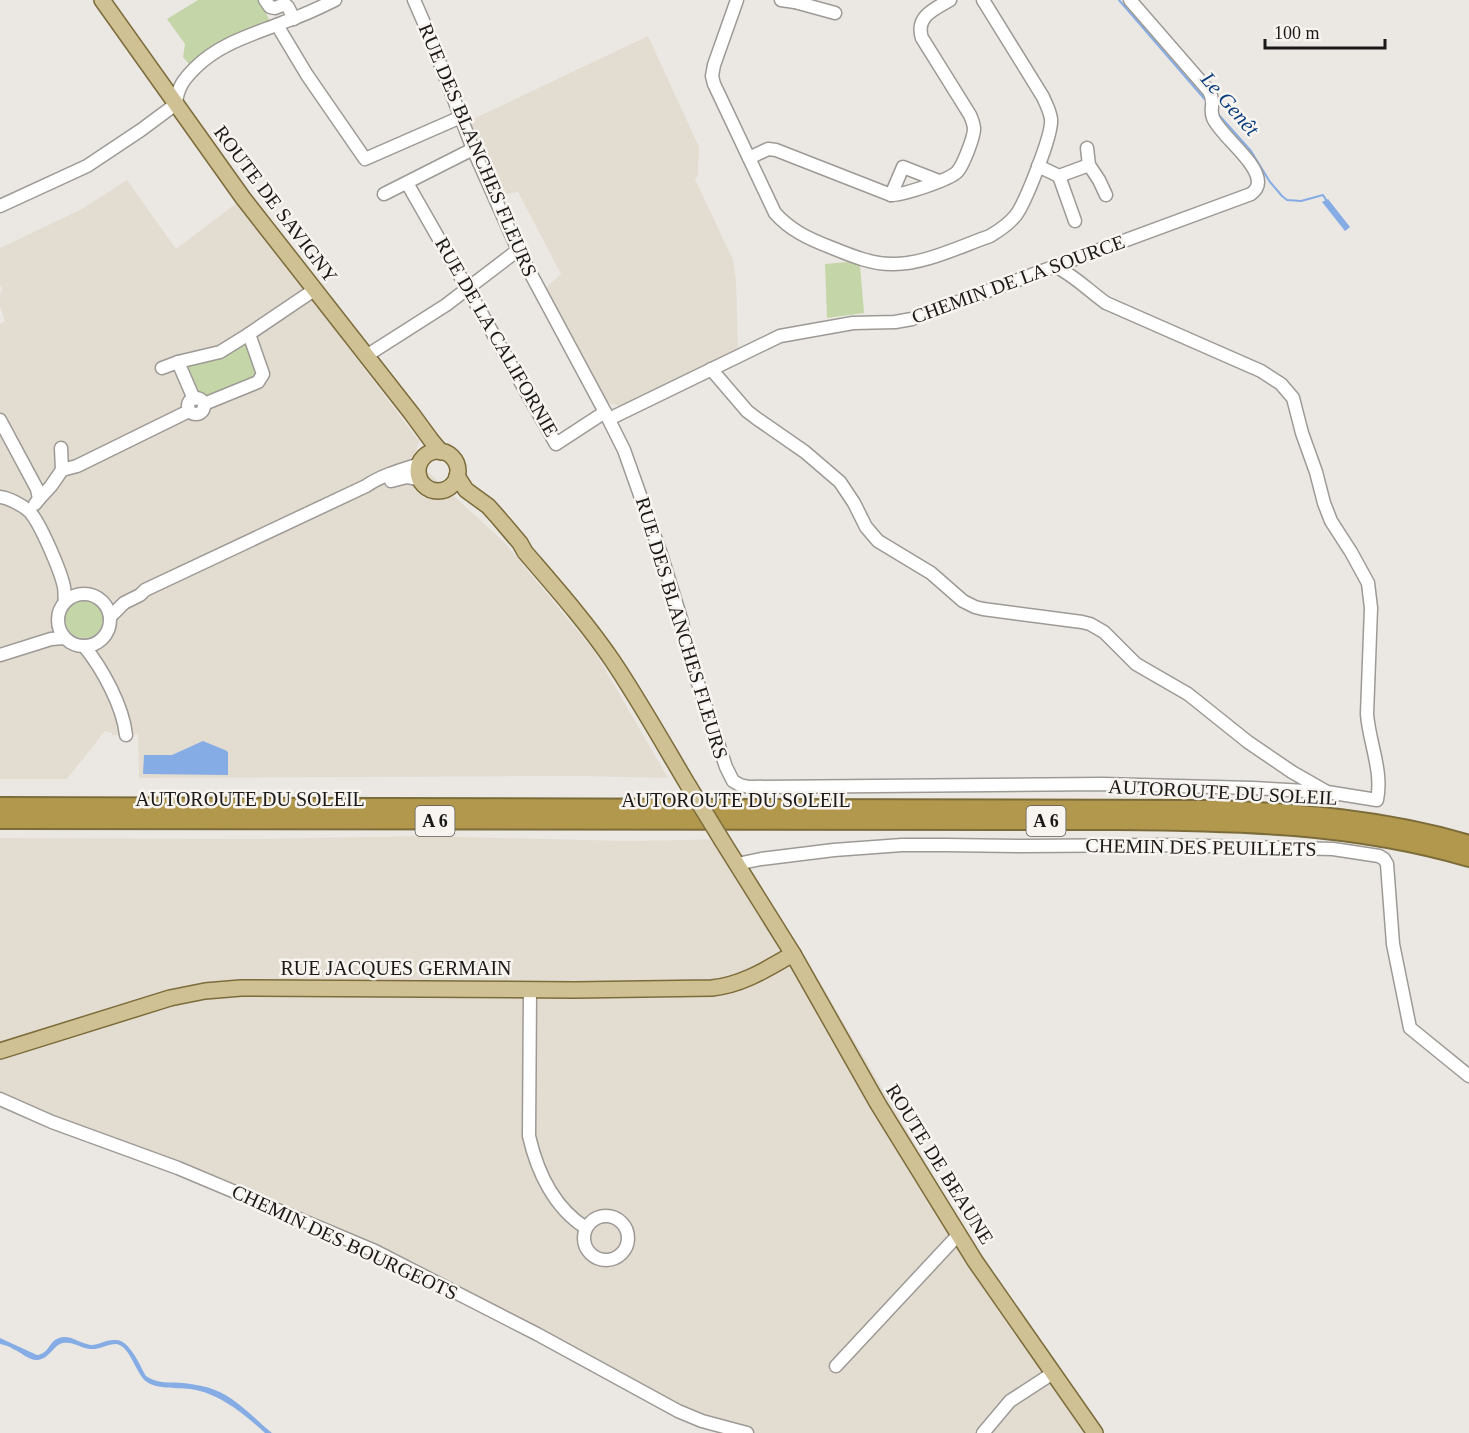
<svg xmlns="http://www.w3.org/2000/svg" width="1469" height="1433" font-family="'Times New Roman',serif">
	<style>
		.built { fill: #e3dcd1 }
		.green { fill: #c4d6a8 }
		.water { fill: #85ace4 }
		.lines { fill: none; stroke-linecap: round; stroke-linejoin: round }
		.stream { stroke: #85ace4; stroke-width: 2 }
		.minor-casing { stroke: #9d9a96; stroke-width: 15 }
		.major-casing { stroke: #7c6c3a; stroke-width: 18 }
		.highway-casing { stroke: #7c6c3a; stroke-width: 20 }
		.minor { stroke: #fff; stroke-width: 12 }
		.major { stroke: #d0c194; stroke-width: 15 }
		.highway { stroke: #b1984c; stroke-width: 16 }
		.major-bridge-casing { stroke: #7c6c3a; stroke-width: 18; stroke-linecap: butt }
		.major-bridge { stroke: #d0c194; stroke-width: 15 }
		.labels { text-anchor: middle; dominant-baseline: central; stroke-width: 5; stroke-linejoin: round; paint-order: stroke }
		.shield { fill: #f8f5f1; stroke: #5d5b59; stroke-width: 1.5 }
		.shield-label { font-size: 18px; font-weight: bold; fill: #1a1918 }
		.street-label { font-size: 20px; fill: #1a1918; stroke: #f8f5f1 }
		.water-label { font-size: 21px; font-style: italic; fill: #0a3c7e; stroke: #f8f5f1 }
	</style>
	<rect width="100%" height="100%" fill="#ebe8e4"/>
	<g class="built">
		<polygon points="648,36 699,147 698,176 695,179 733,260 736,280 738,351 624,407 608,403 546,288 561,274 518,192 501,195 469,121"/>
		<polygon points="127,180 176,249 238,202 419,441 414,459 505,543 595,652 668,778 581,776 139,778 138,734 112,735 112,733 105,731 67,779 0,779 0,324 5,321 0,306 0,295 2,289 0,285 0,248 82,209"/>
		<polygon points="422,836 629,841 731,839 803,953 966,1232 1055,1366 1103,1433 736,1433 697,1422 448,1291 317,1229 0,1104 0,838 255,839"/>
	</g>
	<g class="green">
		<polygon points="198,0 259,0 270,21 218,43 190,65 183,57 185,44 167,19"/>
		<polygon points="848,262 860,265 864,313 827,318 825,264"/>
		<path d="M244,341l11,26 1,8c-13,10 -37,20 -53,22l-5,-7 -12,-28z"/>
		<circle cx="84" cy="619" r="19"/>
	</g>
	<g class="water">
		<polygon points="1328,199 1350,227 1345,231 1322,202"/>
		<polygon points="203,741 225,750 228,752 228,775 143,774 144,755 172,755"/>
		<path d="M0,1338l37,17c12,-1 12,-14 22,-17 11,-4 21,6 32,7 8,0 14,-5 23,-5 15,-2 25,24 32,36 11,8 24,6 37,7 10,1 22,3 32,7 20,7 41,30 57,43h-7c-20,-18 -42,-37 -69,-43 -14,-3 -38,0 -49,-8 -11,-7 -17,-37 -31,-38 -9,0 -16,6 -26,5 -9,-1 -18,-8 -27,-6 -10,2 -13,16 -26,17 -9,0 -16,-8 -24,-11 -4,-3 -9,-4 -13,-5z"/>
	</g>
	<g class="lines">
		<g class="stream">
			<polyline points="1119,0 1208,103"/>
			<polyline points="1218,114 1251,151 1270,182 1282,196 1287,200 1301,201 1323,195 1326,200"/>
		</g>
		<defs>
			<g id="minor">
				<polyline points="265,0 270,7 275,8 285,4 288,7 294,19"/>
				<polyline points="414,0 428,32 473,149 518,250 605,412 624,450 661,554 682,622 685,638 696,677 726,767 733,781 740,785 749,787 1103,784 1252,788 1324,792"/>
				<path d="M737,0l-23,65 -2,11 2,8 61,129c15,17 34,26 55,34 20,8 40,17 62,17 31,1 69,-18 98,-28 10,-6 19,-12 26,-21 9,-12 37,-81 35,-96 -1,-8 -5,-15 -8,-22l-60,-97"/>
				<polyline points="781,0 795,2 801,0"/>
				<polyline points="795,2 835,13"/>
				<polyline points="277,25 307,75 365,159 461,117"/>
				<polyline points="1087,148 1089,165 1099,180 1106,195"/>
				<path d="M749,158l19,-9 8,1 115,45c12,0 58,-15 66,-23 6,-6 17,-35 17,-43 0,-5 -2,-9 -4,-14l-48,-77c-7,-21 12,-29 28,-38"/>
				<polyline points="1038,166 1059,176 1075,221"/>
				<polyline points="1059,176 1089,165"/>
				<polyline points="407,183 556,444 605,412"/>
				<polyline points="384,194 473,149"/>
				<polyline points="891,195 903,167 939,181"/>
				<path d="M0,206l87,-40 54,-36 35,-26c1,-16 8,-25 19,-36 25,-25 57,-33 89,-46 18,-6 35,-14 51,-22"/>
				<polyline points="366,356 446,305 518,250"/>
				<polyline points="178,362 194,399"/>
				<polyline points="162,368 178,362 220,352 249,334"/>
				<path d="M711,369l36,42 9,7 49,34 35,30 14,21 12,24 12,14 53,32 32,28 12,6 8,2 99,13 8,2 14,8 32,32 52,30 60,48 44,30 35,20 50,8c6,-29 -8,-58 -10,-86l4,-106 -3,-25 -17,-31 -20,-31 -7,-18 -8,-31 -14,-39 -9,-35 -12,-14 -20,-13 -155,-68c-17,-12 -31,-27 -51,-37"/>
				<circle cx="196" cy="406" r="8"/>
				<polyline points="204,404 258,382 263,374 249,334 314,290"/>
				<path d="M609,419l171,-83 73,-13 42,-1 17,-3 339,-125c4,-3 7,-6 7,-12 0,-20 -37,-46 -45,-64 -4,-11 3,-14 -4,-27l-79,-91"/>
				<polyline points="0,420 37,489 39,499 35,504"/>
				<polyline points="61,448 62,470"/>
				<polyline points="391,481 407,477 421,480"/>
				<path d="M0,497c9,1 22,8 29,14 11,11 32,61 35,76 1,5 0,9 1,14"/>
				<polyline points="39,499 51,486 62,470 77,466 189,411"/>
				<circle cx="84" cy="620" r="26"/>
				<path d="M110,617l14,-14 16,-8 5,-5 221,-104c16,-11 35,-16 54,-22"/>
				<path d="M84,646c18,22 39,60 42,89"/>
				<polyline points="0,655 51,639 64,638"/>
				<polyline points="737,864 761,859 834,850 902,845 945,845 1024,846 1160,845 1333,849 1379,856 1384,859 1387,864 1393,944 1410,1028 1469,1076"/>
				<path d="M530,990l-1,146c8,35 25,72 57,92"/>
				<polyline points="0,1099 52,1122 178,1168 375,1251 537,1334 678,1411 702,1421 747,1433"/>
				<circle cx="606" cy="1238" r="22"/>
				<polyline points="836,1366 959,1234"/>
				<polyline points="983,1433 1010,1401 1053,1373"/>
			</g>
			<g id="major">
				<polyline points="102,0 243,198 412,414 431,440 441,452"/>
				<circle cx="438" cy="471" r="20"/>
				<path d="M457,476l9,14 22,16 9,10 23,27 5,9c30,35 61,70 87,108 27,40 51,83 76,125"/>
				<polyline points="723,842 793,954 878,1104 975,1261 1095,1433"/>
				<path d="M0,1051l170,-53 35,-7 36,-3 334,2 137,-2c30,-3 55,-19 81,-34"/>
			</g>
			<g id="highway">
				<path d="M0,806l1211,3c87,3 174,10 258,35"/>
				<path d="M0,820l1117,1c121,1 235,3 352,37"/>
			</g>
		</defs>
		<use href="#minor" class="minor-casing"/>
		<use href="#major" class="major-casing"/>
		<use href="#highway" class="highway-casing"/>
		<use href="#minor" class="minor"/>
		<use href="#major" class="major"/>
		<use href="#highway" class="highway"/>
		<defs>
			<polyline id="major-bridge" points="688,785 723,842"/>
		</defs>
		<use href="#major-bridge" class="major-bridge-casing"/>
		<use href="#major-bridge" class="major-bridge"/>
	</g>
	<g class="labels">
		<g class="shield">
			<rect x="415.5" y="806" width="39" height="30" rx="4.5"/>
			<rect x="1026.5" y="806" width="39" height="30" rx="4.5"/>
		</g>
		<g class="shield-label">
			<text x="435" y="821">A 6</text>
			<text x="1046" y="821">A 6</text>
		</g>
		<g class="street-label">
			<text transform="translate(478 150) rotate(67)">RUE DES BLANCHES FLEURS</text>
			<text transform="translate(276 204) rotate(53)">ROUTE DE SAVIGNY</text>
			<text transform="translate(1018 279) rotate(-20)">CHEMIN DE LA SOURCE</text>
			<text transform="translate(497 337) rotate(60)">RUE DE LA CALIFORNIE</text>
			<text transform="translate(682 628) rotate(73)">RUE DES BLANCHES FLEURS</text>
			<text transform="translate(1223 792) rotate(3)">AUTOROUTE DU SOLEIL</text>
			<text x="250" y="799">AUTOROUTE DU SOLEIL</text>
			<text x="736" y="800">AUTOROUTE DU SOLEIL</text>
			<text transform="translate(1201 847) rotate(1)">CHEMIN DES PEUILLETS</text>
			<text x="396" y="968">RUE JACQUES GERMAIN</text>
			<text transform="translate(940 1164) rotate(58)">ROUTE DE BEAUNE</text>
			<text transform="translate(345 1242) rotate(25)">CHEMIN DES BOURGEOTS</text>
		</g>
		<g class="water-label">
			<text transform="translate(1230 104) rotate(49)">Le Genêt</text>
		</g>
	</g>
	<path d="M1265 39v9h120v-9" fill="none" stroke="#1a1918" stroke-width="3"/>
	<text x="1274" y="39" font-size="18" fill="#1a1918" stroke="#f8f5f1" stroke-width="4.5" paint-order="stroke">100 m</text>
</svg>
